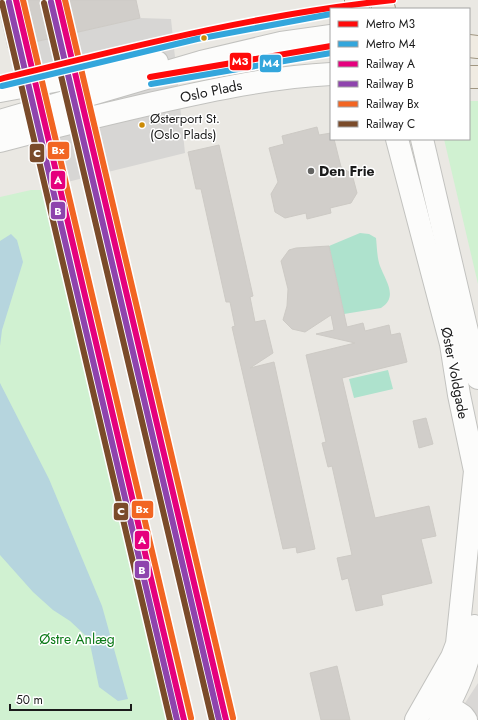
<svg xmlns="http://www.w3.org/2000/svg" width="478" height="720" font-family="Jost,sans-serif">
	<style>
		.residential { fill: #d9d7d5 }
		.park { fill: #d0f1d1 }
		.pitch { fill: #aee2cd }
		.water { fill: #b6d5de }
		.pier { fill: #d7d6d4 }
		.building { fill: #d1ceca; stroke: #cdcac5 }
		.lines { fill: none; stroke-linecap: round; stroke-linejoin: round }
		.minor-casing { stroke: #c2c2bf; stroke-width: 24 }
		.major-casing { stroke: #a09681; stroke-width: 24 }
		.minor { stroke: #fcfcfb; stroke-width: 22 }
		.major { stroke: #f0ebe2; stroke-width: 22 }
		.rail-1-casing { stroke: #fff; stroke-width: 9 }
		.rail-2-casing { stroke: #fff; stroke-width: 9 }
		.rail-3-casing { stroke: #fff; stroke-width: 9 }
		.rail-4-casing { stroke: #fff; stroke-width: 9 }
		.rail-1 { stroke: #e5007d; stroke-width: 6 }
		.rail-2 { stroke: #8e44ad; stroke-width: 6 }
		.rail-3 { stroke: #f26522; stroke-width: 6 }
		.rail-4 { stroke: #7a4b2a; stroke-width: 6 }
		.metro-1-casing { stroke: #fff; stroke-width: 9 }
		.metro-2-casing { stroke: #fff; stroke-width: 9 }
		.metro-1 { stroke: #ff0a0a; stroke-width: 6 }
		.metro-2 { stroke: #33a6dc; stroke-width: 6 }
		.bus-dot { fill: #cb8a05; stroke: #fff; stroke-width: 1.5 }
		.poi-dot { fill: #636361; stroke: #fff; stroke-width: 1.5 }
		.labels { text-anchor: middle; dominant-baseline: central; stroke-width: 3; stroke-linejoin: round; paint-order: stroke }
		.bus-label { font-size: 13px; fill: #1b1b1b; stroke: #fff; text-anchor: start }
		.street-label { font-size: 14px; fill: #1b1b1b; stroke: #fff }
		.poi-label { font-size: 14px; font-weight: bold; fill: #1b1b1b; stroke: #fff; text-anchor: start }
		.park-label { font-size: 14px; fill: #0a7916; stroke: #fff }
		.line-badge { stroke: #fff; stroke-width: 1.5 }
		.badge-label { font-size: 11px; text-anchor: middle; font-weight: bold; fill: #fff }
	</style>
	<rect width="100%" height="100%" fill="#eae8e3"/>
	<polygon class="residential" points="478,683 478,720 454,720"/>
	<g class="park">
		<polygon points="469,101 478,101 478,284 444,139 469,139"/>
		<polygon points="31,190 55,190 177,720 0,720 0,197"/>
	</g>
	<g class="pitch">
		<path d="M360,233l9,1 7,4c1,9 1,20 4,28 5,14 19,31 1,42l-37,6 -15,-68z"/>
		<polygon points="388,370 393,389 354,398 349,379"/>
	</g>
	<g class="water">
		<polygon points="11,234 17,240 23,262 2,330 0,346 0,241"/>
		<polygon points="0,383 49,479 102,606 128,699 118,701 99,687 90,644 85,635 70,621 53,610 33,592 0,555"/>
	</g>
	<polygon class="pier" points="140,18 171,19 185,153 47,187 8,48"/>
	<g class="building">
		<polygon points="0,0 136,0 140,18 8,48 0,13"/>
		<polygon points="317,127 319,135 331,133 331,139 334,139 341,167 352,174 357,193 351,203 330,208 331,213 307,219 306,213 285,218 275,212 271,194 278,182 269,148 284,144 282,136"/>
		<polygon points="219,145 253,296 250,297 255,322 265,320 273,353 250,368 274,362 315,549 297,553 296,547 283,549 232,327 235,326 230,302 226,302 201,189 196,189 188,152"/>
		<polygon points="329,246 347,327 363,323 365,331 389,325 391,335 400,333 407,362 342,378 375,518 429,506 436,536 421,539 432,583 381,595 383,605 356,611 348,578 342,580 337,558 352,555 332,466 328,467 322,443 326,442 306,355 355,343 316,334 334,330 331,315 305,332 292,329 283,320 287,306 288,289 281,261 289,250 296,248"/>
		<polygon points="426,418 433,444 419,448 413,421"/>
		<polygon points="337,666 350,720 321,720 310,673"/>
	</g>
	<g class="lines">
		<defs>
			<g id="minor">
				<polyline points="0,91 157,62"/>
				<polyline points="0,121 201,62 281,43 331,36"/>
				<polyline points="397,139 451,344 459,395 475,471 457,644 452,657 416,720"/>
				<polyline points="422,139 478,378"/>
				<path d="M0,141c51,-14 102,-26 154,-38 58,-13 117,-26 177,-29"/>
				<polyline points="448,706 463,716 466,720"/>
				<path d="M440,720c17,-29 31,-59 34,-94"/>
			</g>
			<g id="major">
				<polyline points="356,0 358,9"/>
				<polyline points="381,0 384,9"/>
				<polyline points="469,46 478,47"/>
				<polyline points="469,77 478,77"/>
			</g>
		</defs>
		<use href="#minor" class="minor-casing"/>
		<use href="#major" class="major-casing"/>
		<use href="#minor" class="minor"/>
		<use href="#major" class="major"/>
		<defs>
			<g id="rail-1">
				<polyline points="16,0 184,720"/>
				<polyline points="58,0 226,720"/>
			</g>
			<g id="rail-2">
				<polyline points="9,2 177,720"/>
				<polyline points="51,2 219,720"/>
			</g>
			<g id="rail-3">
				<polyline points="23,0 191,718"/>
				<polyline points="65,0 233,718"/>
			</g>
			<g id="rail-4">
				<polyline points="2,3 170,720"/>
				<polyline points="44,3 212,720"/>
			</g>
		</defs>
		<use href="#rail-1" class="rail-1-casing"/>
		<use href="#rail-2" class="rail-2-casing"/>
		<use href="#rail-3" class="rail-3-casing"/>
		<use href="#rail-4" class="rail-4-casing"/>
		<use href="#rail-1" class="rail-1"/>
		<use href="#rail-2" class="rail-2"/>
		<use href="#rail-3" class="rail-3"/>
		<use href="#rail-4" class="rail-4"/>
		<defs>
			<g id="metro-1">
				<polyline points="150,77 331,46"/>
				<path d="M0,79c130,-32 259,-65 393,-79"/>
			</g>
			<g id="metro-2">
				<polyline points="151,84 331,53"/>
				<polyline points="2,86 197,39 331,14"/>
			</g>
		</defs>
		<use href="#metro-1" class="metro-1-casing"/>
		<use href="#metro-2" class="metro-2-casing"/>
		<use href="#metro-1" class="metro-1"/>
		<use href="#metro-2" class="metro-2"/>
	</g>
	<g class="bus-dot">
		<circle cx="204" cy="38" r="3.5"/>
		<circle cx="142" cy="125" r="3.5"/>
	</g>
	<circle class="poi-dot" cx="311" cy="171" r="4"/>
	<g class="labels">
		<g class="bus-label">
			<text x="150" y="118">Østerport St.<tspan x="150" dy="16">(Oslo Plads)</tspan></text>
		</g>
		<g class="street-label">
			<text transform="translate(211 91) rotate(-12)">Oslo Plads</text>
			<text transform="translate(455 373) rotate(79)">Øster Voldgade</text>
		</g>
		<g class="poi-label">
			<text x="319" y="171">Den Frie</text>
		</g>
		<g class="park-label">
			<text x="77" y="639">Østre Anlæg</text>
		</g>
	</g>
	<g class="line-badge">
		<rect x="229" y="52" width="23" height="19" rx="4" fill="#ff0a0a"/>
		<rect x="259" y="54" width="23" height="19" rx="4" fill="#33a6dc"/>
		<rect x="47" y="141" width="23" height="19" rx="4" fill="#f26522"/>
		<rect x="29" y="143" width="16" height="20" rx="4" fill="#7a4b2a"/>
		<rect x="50" y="170" width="16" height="20" rx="4" fill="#e5007d"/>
		<rect x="50" y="201" width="16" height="19" rx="4" fill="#8e44ad"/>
		<rect x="131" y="500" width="23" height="19" rx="4" fill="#f26522"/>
		<rect x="113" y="502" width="16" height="19" rx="4" fill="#7a4b2a"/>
		<rect x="134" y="530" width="16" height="20" rx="4" fill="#e5007d"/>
		<rect x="134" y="560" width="16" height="19" rx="4" fill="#8e44ad"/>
	</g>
	<g class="badge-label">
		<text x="240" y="65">M3</text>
		<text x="271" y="67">M4</text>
		<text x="58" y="154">Bx</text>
		<text x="37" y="157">C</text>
		<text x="58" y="184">A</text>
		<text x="58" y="215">B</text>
		<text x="142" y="513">Bx</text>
		<text x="121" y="515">C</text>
		<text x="142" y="544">A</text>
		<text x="142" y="574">B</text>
	</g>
	<rect x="330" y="8" width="140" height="132" fill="#ffffff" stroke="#a4a4a4"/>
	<rect x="338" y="21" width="20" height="6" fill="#ff0a0a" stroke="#a4a4a4"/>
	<text x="366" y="28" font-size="12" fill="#1b1b1b">Metro M3</text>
	<rect x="338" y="41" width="20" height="6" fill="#33a6dc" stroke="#a4a4a4"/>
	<text x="366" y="48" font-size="12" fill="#1b1b1b">Metro M4</text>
	<rect x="338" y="61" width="20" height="6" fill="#e5007d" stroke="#a4a4a4"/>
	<text x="366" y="68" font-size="12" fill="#1b1b1b">Railway A</text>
	<rect x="338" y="81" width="20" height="6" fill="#8e44ad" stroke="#a4a4a4"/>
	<text x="366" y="88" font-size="12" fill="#1b1b1b">Railway B</text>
	<rect x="338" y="101" width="20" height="6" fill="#f26522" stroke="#a4a4a4"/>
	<text x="366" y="108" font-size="12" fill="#1b1b1b">Railway Bx</text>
	<rect x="338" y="121" width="20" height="6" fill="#7a4b2a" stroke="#a4a4a4"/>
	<text x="366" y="128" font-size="12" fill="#1b1b1b">Railway C</text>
	<path d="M10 704v6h121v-6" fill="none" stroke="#1b1b1b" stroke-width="2"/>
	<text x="16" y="704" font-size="12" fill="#1b1b1b" stroke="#ffffff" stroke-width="3" paint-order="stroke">50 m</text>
</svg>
